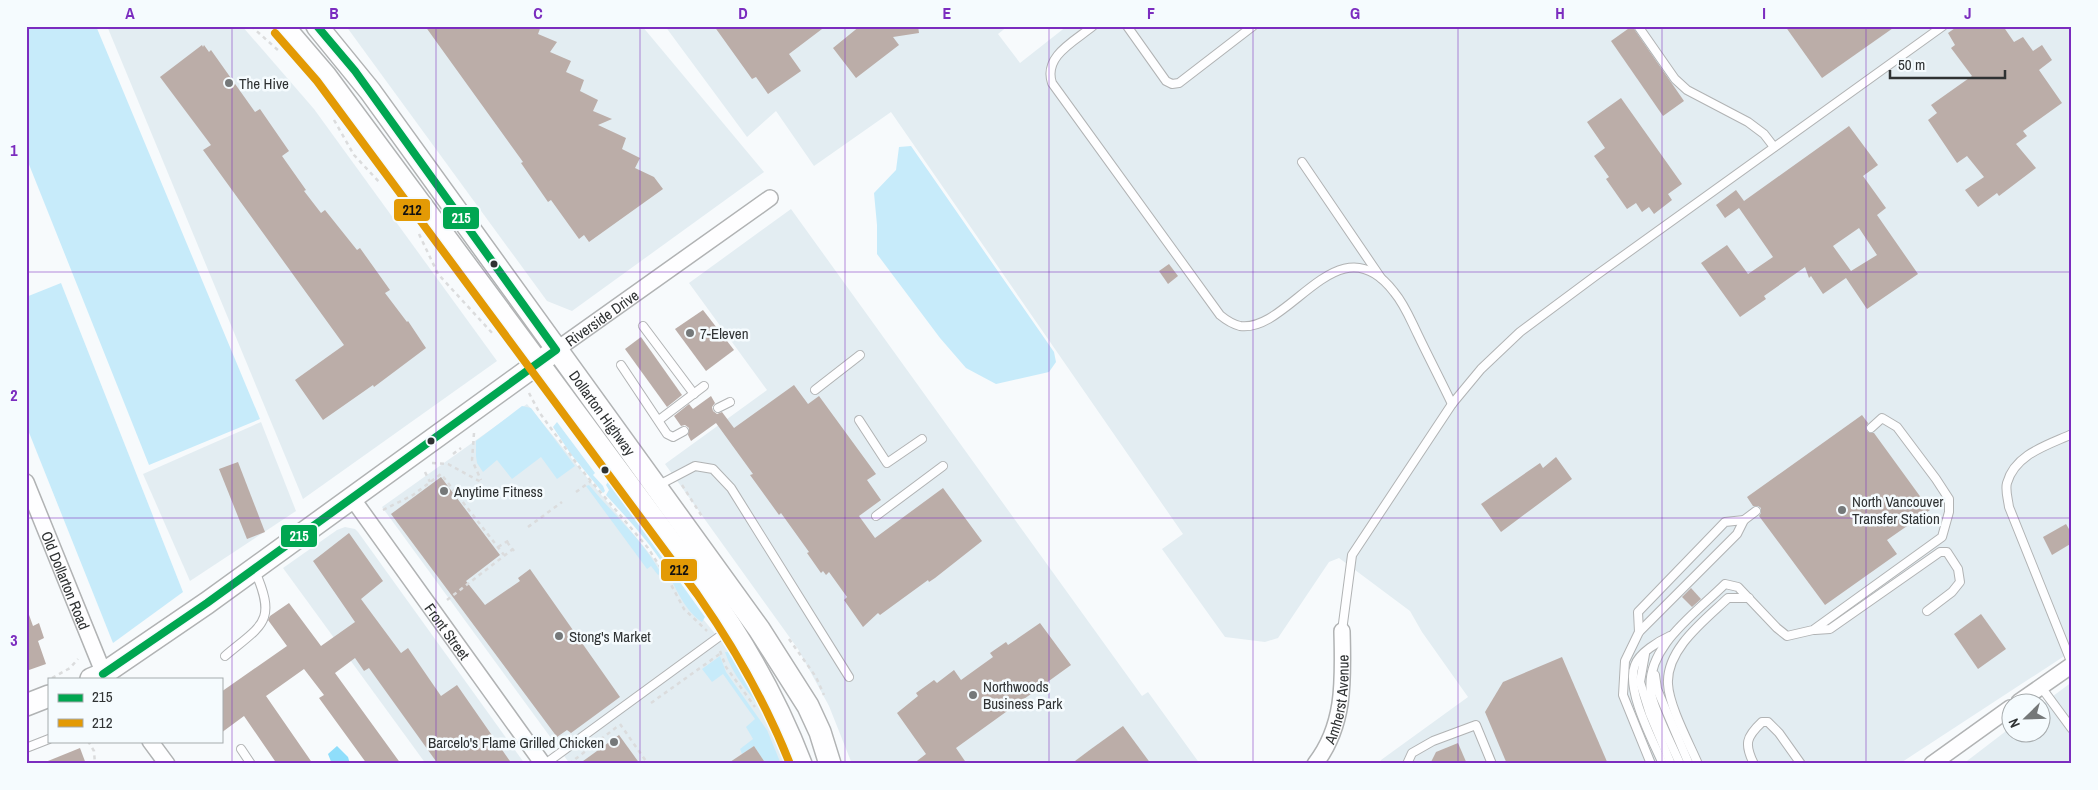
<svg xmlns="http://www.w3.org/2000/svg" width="2098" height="790" font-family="'Archivo Narrow',sans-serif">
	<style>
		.built { fill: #e3edf2 }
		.green { fill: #c7ebfa }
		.water { fill: #8fdefb }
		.building { fill: #bbada8; fill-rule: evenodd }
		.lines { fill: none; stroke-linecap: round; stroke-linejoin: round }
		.lane-casing { stroke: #b1b3b4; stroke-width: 10 }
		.street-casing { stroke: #b1b3b4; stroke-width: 18 }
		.secondary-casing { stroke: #b1b3b4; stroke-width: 24 }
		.path { stroke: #dbdcdd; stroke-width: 2.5; stroke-dasharray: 4 4; stroke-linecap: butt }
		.lane { stroke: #fefeff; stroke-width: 8 }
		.street { stroke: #fefeff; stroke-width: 15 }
		.secondary { stroke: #fefeff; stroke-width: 21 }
		.bus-1-casing { stroke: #f5fbfe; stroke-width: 11 }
		.bus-2-casing { stroke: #f5fbfe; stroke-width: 11 }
		.bus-1 { stroke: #00a651; stroke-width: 8 }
		.bus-2 { stroke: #e39a05; stroke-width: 8 }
		.grid { fill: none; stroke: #7b2cbf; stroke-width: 1; stroke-opacity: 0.55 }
		.poi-dot { fill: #757879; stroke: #f5fbfe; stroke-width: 2 }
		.bus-dot { fill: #2f3233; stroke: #f5fbfe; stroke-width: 2 }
		.labels { text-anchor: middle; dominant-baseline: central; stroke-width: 5; stroke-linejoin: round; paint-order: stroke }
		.poi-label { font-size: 15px; fill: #2f3233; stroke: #f5fbfe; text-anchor: start }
		.street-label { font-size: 15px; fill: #2f3233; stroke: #f5fbfe }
		.line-badge { stroke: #f5fbfe; stroke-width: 2 }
		.badge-label { font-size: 14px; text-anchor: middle; font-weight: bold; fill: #fff }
		.pale-badge-label { font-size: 14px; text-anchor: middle; font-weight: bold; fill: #111 }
		.neatline { fill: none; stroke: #7b2cbf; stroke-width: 2 }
		.grid-label { font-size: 16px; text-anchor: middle; font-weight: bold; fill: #7b2cbf }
	</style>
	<rect width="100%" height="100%" fill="#f7fafc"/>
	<g class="built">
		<polygon points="107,26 242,26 314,109 497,361 303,499"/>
		<polygon points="346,26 642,26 764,172 572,311 547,301"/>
		<polygon points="665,26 1008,26 998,34 1020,63 1067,26 2072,26 2072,651 1899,764 1379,764 1381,760 1468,697 1422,632 1410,611 1339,558 1329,562 1278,638 1265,642 1225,637 1162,549 1183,534 891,112 814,166 776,111 747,137"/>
		<polygon points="791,209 1142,696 1148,692 1200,764 852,764 829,706 798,649 665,464 767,390 689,283"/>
		<polygon points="527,404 735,658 785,745 790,764 570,764 382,507"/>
		<polygon points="261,422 296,511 190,581 143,474"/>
		<polygon points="345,527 355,529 358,532 525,764 426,764 283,568 337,530"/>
		<polygon points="2072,682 2072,764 1963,764 2010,728 2010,732 2040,732 2041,705"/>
	</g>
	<g class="green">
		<polygon points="26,26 96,26 260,419 149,465 26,157"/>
		<polygon points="911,146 1054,352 1056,362 1049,372 996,384 966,368 940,338 877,254 877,225 874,193 896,170 899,147"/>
		<polygon points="61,283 183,592 113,643 26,425 26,297"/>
		<polygon points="522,406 531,408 575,466 557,479 541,457 512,479 497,460 483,472 477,463 476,456 476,441"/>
		<polygon points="557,422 595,473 593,475 603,486 605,491 603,493 570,453 553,427"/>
		<path d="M608,482l97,135 -3,5c-20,-13 -28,-40 -41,-61 -16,-24 -36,-45 -55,-66l3,-5 -3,-5z"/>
		<path d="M589,485c24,29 53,54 72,88l-3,2 -7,-9 -4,3 -61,-83z"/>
		<path d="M725,652h5l30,44 31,68h-3c-7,-20 -16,-38 -28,-56 -13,-18 -28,-34 -35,-56z"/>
		<polygon points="720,656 726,672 767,730 781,764 766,764 754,746 742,754 740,749 753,739 746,727 755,719 723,674 712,682 702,669"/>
	</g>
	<polygon class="water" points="337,746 348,757 350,764 332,764 328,754"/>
	<g class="building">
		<polygon points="425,26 541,26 538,34 557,42 550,52 571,61 566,72 584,80 580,91 598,100 593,111 612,119 598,125 626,138 622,149 640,158 635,168 654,177 663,189 589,242 584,235 579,239 551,200 548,202 521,163 523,162"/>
		<polygon points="714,26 826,26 789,54 801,71 768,94 756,77 752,79"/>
		<polygon points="860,26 918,26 919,33 893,37 899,45 856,78 833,48"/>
		<polygon points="1632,26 1684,101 1663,116 1611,41"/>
		<polygon points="1785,26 1896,26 1822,78"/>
		<polygon points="1958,26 2003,26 2014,42 2023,37 2033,51 2042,45 2052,60 2039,70 2062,103 2023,131 2027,136 2016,144 2036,168 1999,196 1997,193 1978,207 1965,190 1984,177 1967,156 1957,163 1928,120 1937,113 1931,105 1972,76 1951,48 1955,45 1948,33"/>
		<polygon points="202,45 203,47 204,45 209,52 211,50 255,112 260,109 289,151 282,156 306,190 304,191 321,213 325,210 357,250 360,248 390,290 385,293 407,322 408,321 426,348 374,387 373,385 323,420 295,380 344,345 203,150 211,145 160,77"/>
		<polygon points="1621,98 1682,184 1668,194 1672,200 1654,214 1649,207 1642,212 1636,203 1627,209 1606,179 1609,177 1594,156 1605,148 1587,122"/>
		<path d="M1849,126l29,39 -15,11 23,32 -9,7 41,59 -51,35 -21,-31 -23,16 -12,-18 -2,2 -4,-11 -41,29 2,3 -26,18 -39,-54 26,-18 21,29 25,-17 -34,-49 -14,10 -9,-13 20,-15 8,11zM1859,228l18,27 -26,16 -18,-25z"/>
		<polygon points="1169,264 1178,276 1168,284 1159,271"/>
		<polygon points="703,310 734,350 706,371 675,329"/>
		<polygon points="641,337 682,395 667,407 625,349"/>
		<polygon points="794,385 808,404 819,396 876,474 867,480 881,500 859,516 875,538 943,488 982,541 935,578 929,582 928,580 880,615 878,613 863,627 844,600 847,597 829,572 826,575 823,571 821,573 807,553 809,552 781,513 779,515 750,475 753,474 716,423 691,441 688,435 689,428 685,425 681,426 674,416 689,404 693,409 711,396 715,403 712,407 713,411 717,414 722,412 734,428"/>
		<polygon points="1862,415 1868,423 1866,427 1867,431 1870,433 1874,433 1930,510 1887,540 1897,554 1825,605 1759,516 1761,513 1761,508 1758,506 1753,506 1747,497"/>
		<polygon points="1556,457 1572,479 1501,532 1481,504 1540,463 1543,468"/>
		<polygon points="238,462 265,532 247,539 219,469"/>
		<polygon points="441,477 500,555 466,581 485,605 520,581 518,578 530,569 620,697 571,733 567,730 557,737 391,514"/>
		<polygon points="2066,524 2072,534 2072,543 2052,555 2043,537"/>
		<polygon points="349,533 383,581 361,599 401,653 408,648 441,696 457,685 512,764 438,764 369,668 364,671 355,658 335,673 401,764 367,764 319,698 324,695 304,669 266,696 313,764 277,764 244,716 221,733 221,692 287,646 268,620 270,616 289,603 321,646 355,622 313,561"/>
		<polygon points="1691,588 1701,599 1692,607 1682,597"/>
		<polygon points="28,612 33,626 39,623 44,638 38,641 46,664 29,670 26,661 26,613"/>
		<polygon points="1981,614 2006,649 1978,669 1954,634"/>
		<polygon points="1040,623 1071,665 956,748 967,764 913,764 926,754 897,713 918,696 916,693 934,680 937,683 954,670 961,680 993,657 990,653 1006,642 1008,645"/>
		<polygon points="1562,657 1608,764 1507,764 1485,712 1503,682"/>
		<polygon points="1123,726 1151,764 1071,764 1091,749"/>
		<polygon points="619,735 640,764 579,764"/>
		<polygon points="1458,743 1467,764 1430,764 1436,752"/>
		<polygon points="754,746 766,764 727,764"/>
		<polygon points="80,748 86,764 43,764 43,763"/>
	</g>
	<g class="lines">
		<defs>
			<g id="lane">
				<path d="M1093,26c-18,15 -50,30 -41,57l168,232c6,5 12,9 20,11 50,7 98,-107 154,-34 11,13 17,29 24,43 11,23 23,46 34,69"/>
				<polyline points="1127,26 1166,81 1172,84 1179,83 1253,26"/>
				<polyline points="1638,26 1675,79 1687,90 1748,122 1764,134 1774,147"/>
				<polyline points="1302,162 1381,278"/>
				<polyline points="643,326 694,394"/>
				<polyline points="621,365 667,434 673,437 684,431"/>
				<polyline points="815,390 860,355"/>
				<polyline points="718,408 730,402"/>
				<polyline points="659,420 704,386"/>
				<polyline points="859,420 887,463 922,439"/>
				<path d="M2072,434c-24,11 -57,20 -65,49 -2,7 1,16 2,24l63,157"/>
				<polyline points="657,486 695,466 713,469 731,488 849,677"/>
				<polyline points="876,516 943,466"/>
				<polyline points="1815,630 1830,629 1940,552 1947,552 1958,569 1960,582 1952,592 1927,611"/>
				<polyline points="1342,631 1352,555 1452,404 1481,369 1520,332 1598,274 1943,26"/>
				<polyline points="1639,632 1638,612 1725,522 1744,520"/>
				<polyline points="1645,654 1640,682 1650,714 1671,764"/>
				<path d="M225,656c38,-32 52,-34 30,-85"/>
				<polyline points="1655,675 1657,689 1689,764"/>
				<polyline points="2041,687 2072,729"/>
				<polyline points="26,748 49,739"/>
				<polyline points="241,749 251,764"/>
				<polyline points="545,764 731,628"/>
				<polyline points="1407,764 1412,753 1433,741 1476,725 1492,764"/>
				<polyline points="1651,764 1623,695 1625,661 1639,632 1737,534 1744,520 1756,511"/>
				<path d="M1663,764c-10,-23 -38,-75 -28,-99 4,-12 24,-24 35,-29"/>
				<path d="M1680,764c-8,-19 -26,-53 -29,-71 -7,-45 45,-80 74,-109l13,3 39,41 10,8 26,-6 129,-93 7,-25v-13l-13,-20 -39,-52 -15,-9 -11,10"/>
				<path d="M1698,764c-9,-21 -29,-58 -30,-80 -2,-35 37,-64 60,-86h21"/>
				<path d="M1754,764c-10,-20 -8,-27 8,-42h6l11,11 22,31"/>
			</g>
			<g id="street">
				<path id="s1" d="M556,350l214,-152"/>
				<path id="s2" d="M26,482l80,197"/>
				<path id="s3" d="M352,498l191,266"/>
				<polyline points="2019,702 2072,665"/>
				<polyline points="150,741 167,764"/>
				<path id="s4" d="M1315,764c31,-40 28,-86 27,-133"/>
				<polyline points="1932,764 2010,708"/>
			</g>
			<g id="secondary">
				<path d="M283,26l42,49 380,513c39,55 72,113 96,176"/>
				<path id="s5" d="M317,26l53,65 389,538 49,77 12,26 10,32"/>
				<polyline points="91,679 103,674 207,603 548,356"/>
				<polyline points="26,705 49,696"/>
			</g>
		</defs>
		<use href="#lane" class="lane-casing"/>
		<use href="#street" class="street-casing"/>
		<use href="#secondary" class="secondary-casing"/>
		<g class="path">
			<polyline points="251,26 279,51"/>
			<polyline points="334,120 354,155 381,184"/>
			<polyline points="419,234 438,274 494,335"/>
			<polyline points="529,393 539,412 580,468 648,548 668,579 684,609 707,631"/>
			<polyline points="474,433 472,460 481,480"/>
			<polyline points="453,454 461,448"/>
			<polyline points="432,463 448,464 481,482"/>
			<polyline points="425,472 430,482"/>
			<polyline points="682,485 703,518"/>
			<polyline points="576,492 591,481"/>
			<polyline points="383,510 413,495 441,474 504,555"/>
			<polyline points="528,527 562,502"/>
			<polyline points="507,542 514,551"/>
			<polyline points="498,547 511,539"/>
			<polyline points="447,600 513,549"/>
			<polyline points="789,639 816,677 824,695"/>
			<polyline points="720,651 726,667 755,707"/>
			<polyline points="52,678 70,668 78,659"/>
			<polyline points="651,703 721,653"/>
			<polyline points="620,724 648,764"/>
			<polyline points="88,741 94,751 95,764"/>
			<polyline points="569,764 618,726"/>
		</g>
		<use href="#lane" class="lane"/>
		<use href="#street" class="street"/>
		<use href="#secondary" class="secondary"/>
		<defs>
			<polyline id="bus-1" points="103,674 207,603 556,350 355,71 317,26"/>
			<path id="bus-2" d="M275,33l42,48 380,513c37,53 69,109 93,170"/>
		</defs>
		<use href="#bus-1" class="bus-1-casing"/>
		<use href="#bus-2" class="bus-2-casing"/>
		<use href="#bus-1" class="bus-1"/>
		<use href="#bus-2" class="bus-2"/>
	</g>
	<path class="grid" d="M232,26v738M436,26v738M640,26v738M845,26v738M1049,26v738M1253,26v738M1458,26v738M1662,26v738M1866,26v738M26,272h2046M26,518h2046"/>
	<g class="poi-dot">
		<circle cx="229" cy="83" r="5"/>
		<circle cx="690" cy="333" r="5"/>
		<circle cx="444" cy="491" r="5"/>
		<circle cx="1842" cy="510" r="5"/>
		<circle cx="559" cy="636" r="5"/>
		<circle cx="973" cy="695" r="5"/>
		<circle cx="614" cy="742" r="5"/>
	</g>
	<g class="bus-dot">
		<circle cx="494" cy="264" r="4.5"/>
		<circle cx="431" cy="441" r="4.5"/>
		<circle cx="605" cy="470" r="4.5"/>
	</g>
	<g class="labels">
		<g class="poi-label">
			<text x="239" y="83">The Hive</text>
			<text x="700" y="333">7-Eleven</text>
			<text x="454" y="491">Anytime Fitness</text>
			<text x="1852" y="501">North Vancouver<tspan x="1852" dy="17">Transfer Station</tspan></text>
			<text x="569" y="636">Stong's Market</text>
			<text x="983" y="686">Northwoods<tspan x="983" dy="17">Business Park</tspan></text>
			<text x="604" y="742" text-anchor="end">Barcelo's Flame Grilled Chicken</text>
		</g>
		<g class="street-label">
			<text stroke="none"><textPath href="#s1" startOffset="56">Riverside Drive</textPath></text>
			<text stroke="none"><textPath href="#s5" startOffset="481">Dollarton Highway</textPath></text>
			<text stroke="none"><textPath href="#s2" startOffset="106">Old Dollarton Road</textPath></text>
			<text stroke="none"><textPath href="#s3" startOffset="164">Front Street</textPath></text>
			<text stroke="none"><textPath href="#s4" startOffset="70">Amherst Avenue</textPath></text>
		</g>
	</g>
	<g class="line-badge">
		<rect x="393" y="198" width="38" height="24" rx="5" fill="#e39a05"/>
		<rect x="442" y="206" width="38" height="24" rx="5" fill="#00a651"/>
		<rect x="280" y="524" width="38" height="24" rx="5" fill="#00a651"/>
		<rect x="660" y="558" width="38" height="24" rx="5" fill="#e39a05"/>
	</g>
	<g class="badge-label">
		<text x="461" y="223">215</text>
		<text x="299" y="541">215</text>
	</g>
	<g class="pale-badge-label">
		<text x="412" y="215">212</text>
		<text x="679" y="575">212</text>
	</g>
	<rect width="2098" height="790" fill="none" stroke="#f5fbfe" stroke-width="55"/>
	<rect x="48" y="678" width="175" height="65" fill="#f5fbfe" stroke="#a6abad"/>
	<rect x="58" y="694" width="25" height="8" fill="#00a651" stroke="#a6abad"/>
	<text x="92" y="702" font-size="15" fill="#2f3233">215</text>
	<rect x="58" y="719" width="25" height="8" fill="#e39a05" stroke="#a6abad"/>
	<text x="92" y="728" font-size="15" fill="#2f3233">212</text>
	<g transform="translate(2026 718) rotate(247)"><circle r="24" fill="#f5fbfe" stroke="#a6abad"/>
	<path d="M0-4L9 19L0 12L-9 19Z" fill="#757879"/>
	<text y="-8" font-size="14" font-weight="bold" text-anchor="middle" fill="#2f3233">N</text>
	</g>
	<path d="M1890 70v8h115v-8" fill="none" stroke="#2f3233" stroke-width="2.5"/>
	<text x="1898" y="70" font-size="15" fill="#2f3233" stroke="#f5fbfe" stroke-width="4" paint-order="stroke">50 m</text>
	<rect x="28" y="28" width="2042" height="734" class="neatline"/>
	<g class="grid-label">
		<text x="130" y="19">A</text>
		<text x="334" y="19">B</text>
		<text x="538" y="19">C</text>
		<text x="743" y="19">D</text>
		<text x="947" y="19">E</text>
		<text x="1151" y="19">F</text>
		<text x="1355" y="19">G</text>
		<text x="1560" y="19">H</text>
		<text x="1764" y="19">I</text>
		<text x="1968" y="19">J</text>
		<text x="14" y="156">1</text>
		<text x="14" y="401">2</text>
		<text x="14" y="646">3</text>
	</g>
</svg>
